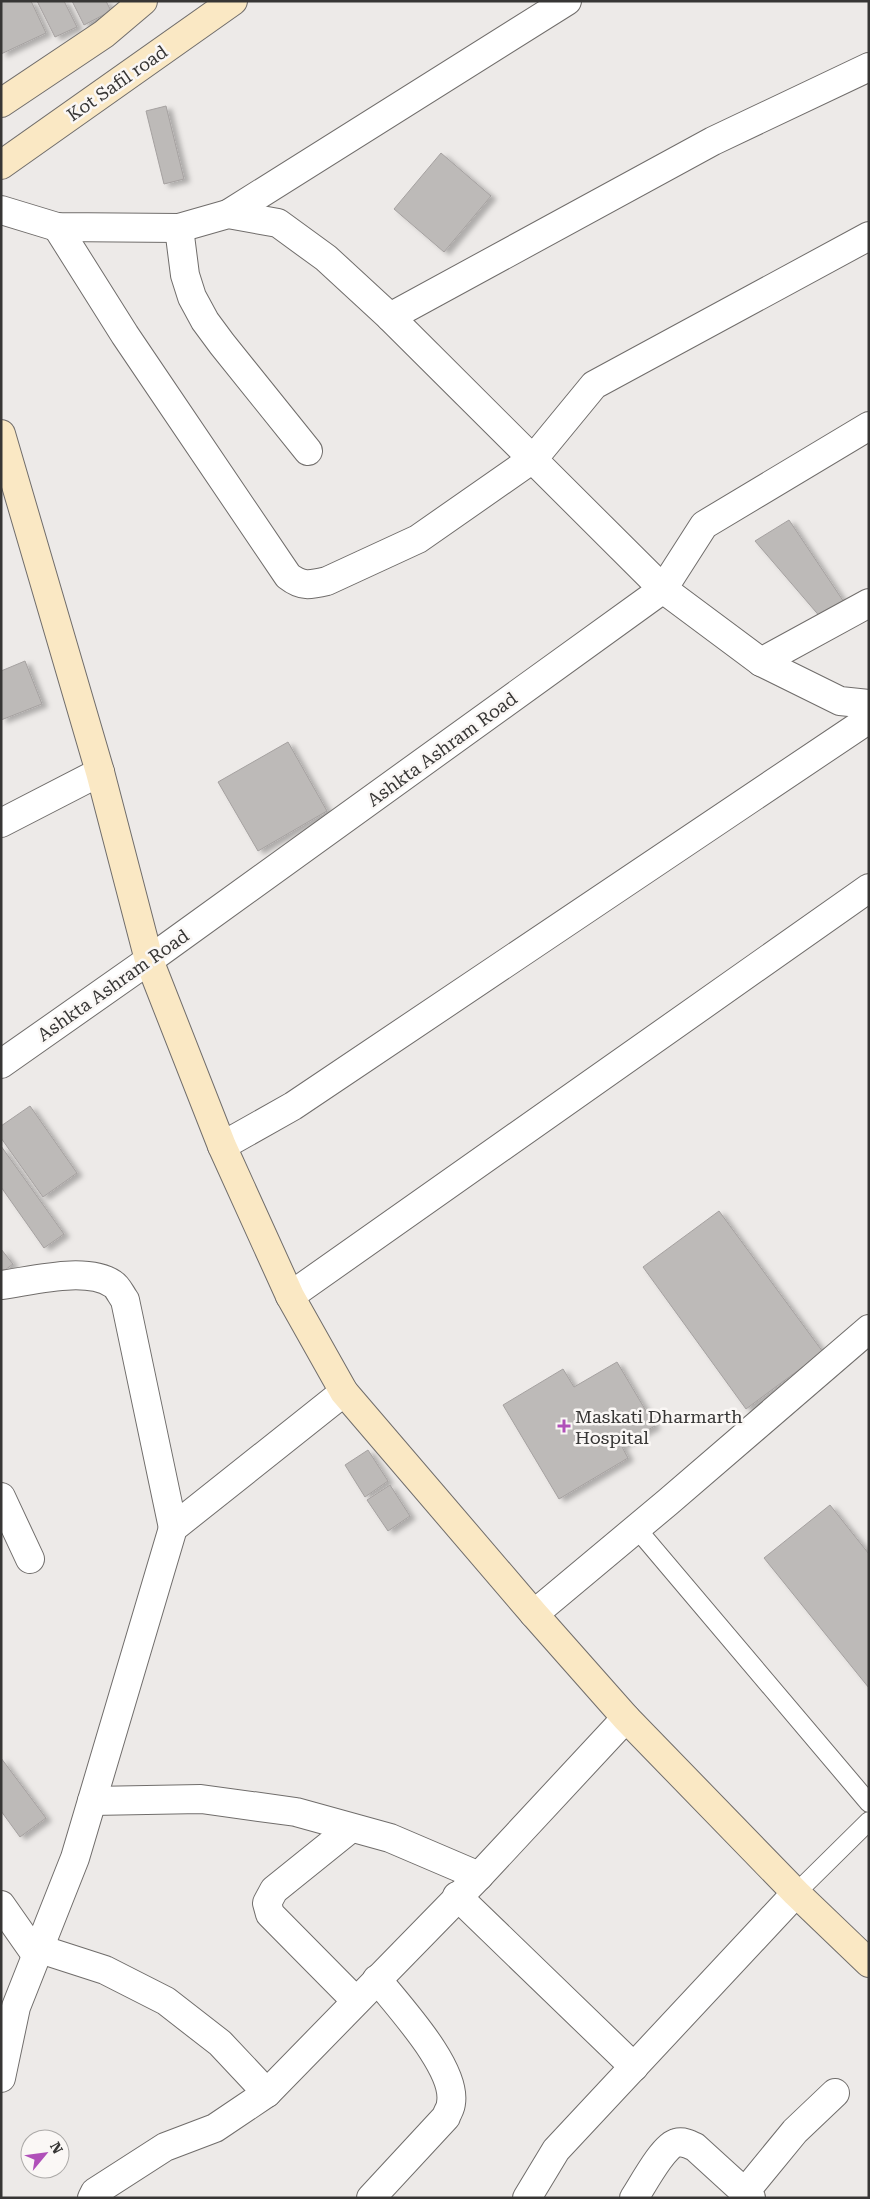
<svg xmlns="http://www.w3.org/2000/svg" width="870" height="2199" font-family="'Roboto Serif',serif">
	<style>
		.building { fill: #bdbab8; stroke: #a5a1a0; filter: url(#shadow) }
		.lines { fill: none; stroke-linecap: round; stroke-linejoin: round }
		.service-casing { stroke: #706d6b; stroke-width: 20 }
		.minor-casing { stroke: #706d6b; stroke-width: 30 }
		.tertiary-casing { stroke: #706d6b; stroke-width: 30 }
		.secondary-casing { stroke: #706d6b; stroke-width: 30 }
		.service { stroke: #fff; stroke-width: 18 }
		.minor { stroke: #fff; stroke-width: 28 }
		.tertiary { stroke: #fff; stroke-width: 28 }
		.secondary { stroke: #fae8c4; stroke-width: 28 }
		.poi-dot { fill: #b050b9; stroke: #faf7f5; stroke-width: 2 }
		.labels { text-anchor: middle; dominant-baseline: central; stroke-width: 5; stroke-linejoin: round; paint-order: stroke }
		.street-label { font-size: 18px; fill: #373635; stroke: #faf7f5 }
		.poi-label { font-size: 18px; fill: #373635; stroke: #faf7f5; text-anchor: start }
	</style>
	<defs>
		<filter id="shadow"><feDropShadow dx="5.5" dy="3" stdDeviation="2.5" flood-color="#0004"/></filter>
	</defs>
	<rect width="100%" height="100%" fill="#edeae8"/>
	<g class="building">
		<polygon points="1,1 31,1 46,33 1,54"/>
		<polygon points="37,1 64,1 77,27 55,37"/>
		<polygon points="72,1 106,1 111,11 84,25"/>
		<polygon points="166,106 184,179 164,184 146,111"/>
		<polygon points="441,153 491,196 444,252 394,209"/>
		<polygon points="789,520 846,605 822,619 755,541"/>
		<polygon points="25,661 42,704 1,720 1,671"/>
		<polygon points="288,742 327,811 258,851 218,782"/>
		<polygon points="30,1106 77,1173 43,1197 1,1138 1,1126"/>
		<polygon points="1,1146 64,1234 44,1248 1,1187"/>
		<polygon points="719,1211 823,1352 746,1409 643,1267"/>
		<polygon points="1,1249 13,1264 1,1273"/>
		<polygon points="617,1362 655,1426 621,1445 628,1458 559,1499 503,1405 563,1369 574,1387"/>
		<polygon points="368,1450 388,1481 365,1497 345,1465"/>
		<polygon points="390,1485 410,1516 388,1531 367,1500"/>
		<polygon points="830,1505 869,1554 869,1688 764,1558"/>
		<polygon points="1,1758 46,1818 20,1837 1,1811"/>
	</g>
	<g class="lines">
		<defs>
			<g id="service">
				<polyline points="637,1529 869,1803"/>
				<polyline points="796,1893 869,1821"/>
			</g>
			<g id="minor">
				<polyline points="228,214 567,1"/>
				<path d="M57,227l68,108 163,241c14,11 22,9 39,5l91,-42 116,-81 60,-73 275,-149"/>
				<polyline points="179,228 185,275 192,297 205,321 222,344 308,451"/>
				<polyline points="390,317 713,141 869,67"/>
				<polyline points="761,662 869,603"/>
				<polyline points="1,823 100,772"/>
				<polyline points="1,1064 149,960"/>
				<polyline points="222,1146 293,1106 869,719"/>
				<path d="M1,1285c31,-4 85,-19 112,-1 5,3 8,11 12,16l48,228"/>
				<polyline points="290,1296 869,888"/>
				<polyline points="1,1497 30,1559"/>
				<polyline points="534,1614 668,1502 869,1329"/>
				<polyline points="92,1801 201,1799 296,1812 390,1838 479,1876"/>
				<polyline points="351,1828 274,1890 267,1903 270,1914 356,2001"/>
				<polyline points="457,1896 634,2067"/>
				<polyline points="1,1905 36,1955"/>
				<polyline points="40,1949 105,1970 166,2001 220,2043 267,2093"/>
				<polyline points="745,2192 795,2131 835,2093"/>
				<polyline points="92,2198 95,2192 165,2147 215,2128 267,2093 479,1876 626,1718"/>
				<path d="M371,2198l75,-81c1,-4 5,-9 5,-14 6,-35 -53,-97 -74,-124"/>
				<polyline points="527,2198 556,2150 796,1893"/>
				<path d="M634,2198c8,-12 30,-53 42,-55 7,-2 13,1 19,4l56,51"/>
			</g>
			<g id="tertiary">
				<polyline points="1,210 57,227 179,228 228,214 278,223 326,258 390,317 663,589 761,662 840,701 869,704"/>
				<polyline points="149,960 663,589 704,525 869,426"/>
				<polyline points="1,2078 16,2007 75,1858 173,1528 344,1392"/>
			</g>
			<g id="secondary">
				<polyline points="1,103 104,34 143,1"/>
				<polyline points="1,165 233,1"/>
				<polyline points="1,434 100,772 149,960 222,1146 290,1296 344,1392 534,1614 626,1718 796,1893 869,1963"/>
			</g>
		</defs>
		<use href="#service" class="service-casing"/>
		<use href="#minor" class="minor-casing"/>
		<use href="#tertiary" class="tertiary-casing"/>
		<use href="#secondary" class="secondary-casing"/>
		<use href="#service" class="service"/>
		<use href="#minor" class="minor"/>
		<use href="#tertiary" class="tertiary"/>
		<use href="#secondary" class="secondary"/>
	</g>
	<path class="poi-dot" d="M561.5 1418.5h5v5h5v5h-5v5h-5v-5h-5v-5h5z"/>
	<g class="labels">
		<g class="street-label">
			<text transform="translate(117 83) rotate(-35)">Kot Safil road</text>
			<text transform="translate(442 749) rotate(-36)">Ashkta Ashram Road</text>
			<text transform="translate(113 985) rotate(-35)">Ashkta Ashram Road</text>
		</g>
		<g class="poi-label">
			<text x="575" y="1416">Maskati Dharmarth<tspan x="575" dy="21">Hospital</tspan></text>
		</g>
	</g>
	<rect width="870" height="2199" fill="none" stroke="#373635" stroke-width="5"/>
	<g transform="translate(45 2154) rotate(61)"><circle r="24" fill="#faf7f5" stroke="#acaaa8"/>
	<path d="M0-4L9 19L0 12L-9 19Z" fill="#b050b9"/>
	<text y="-8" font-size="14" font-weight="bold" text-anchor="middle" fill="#373635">N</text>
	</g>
</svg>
